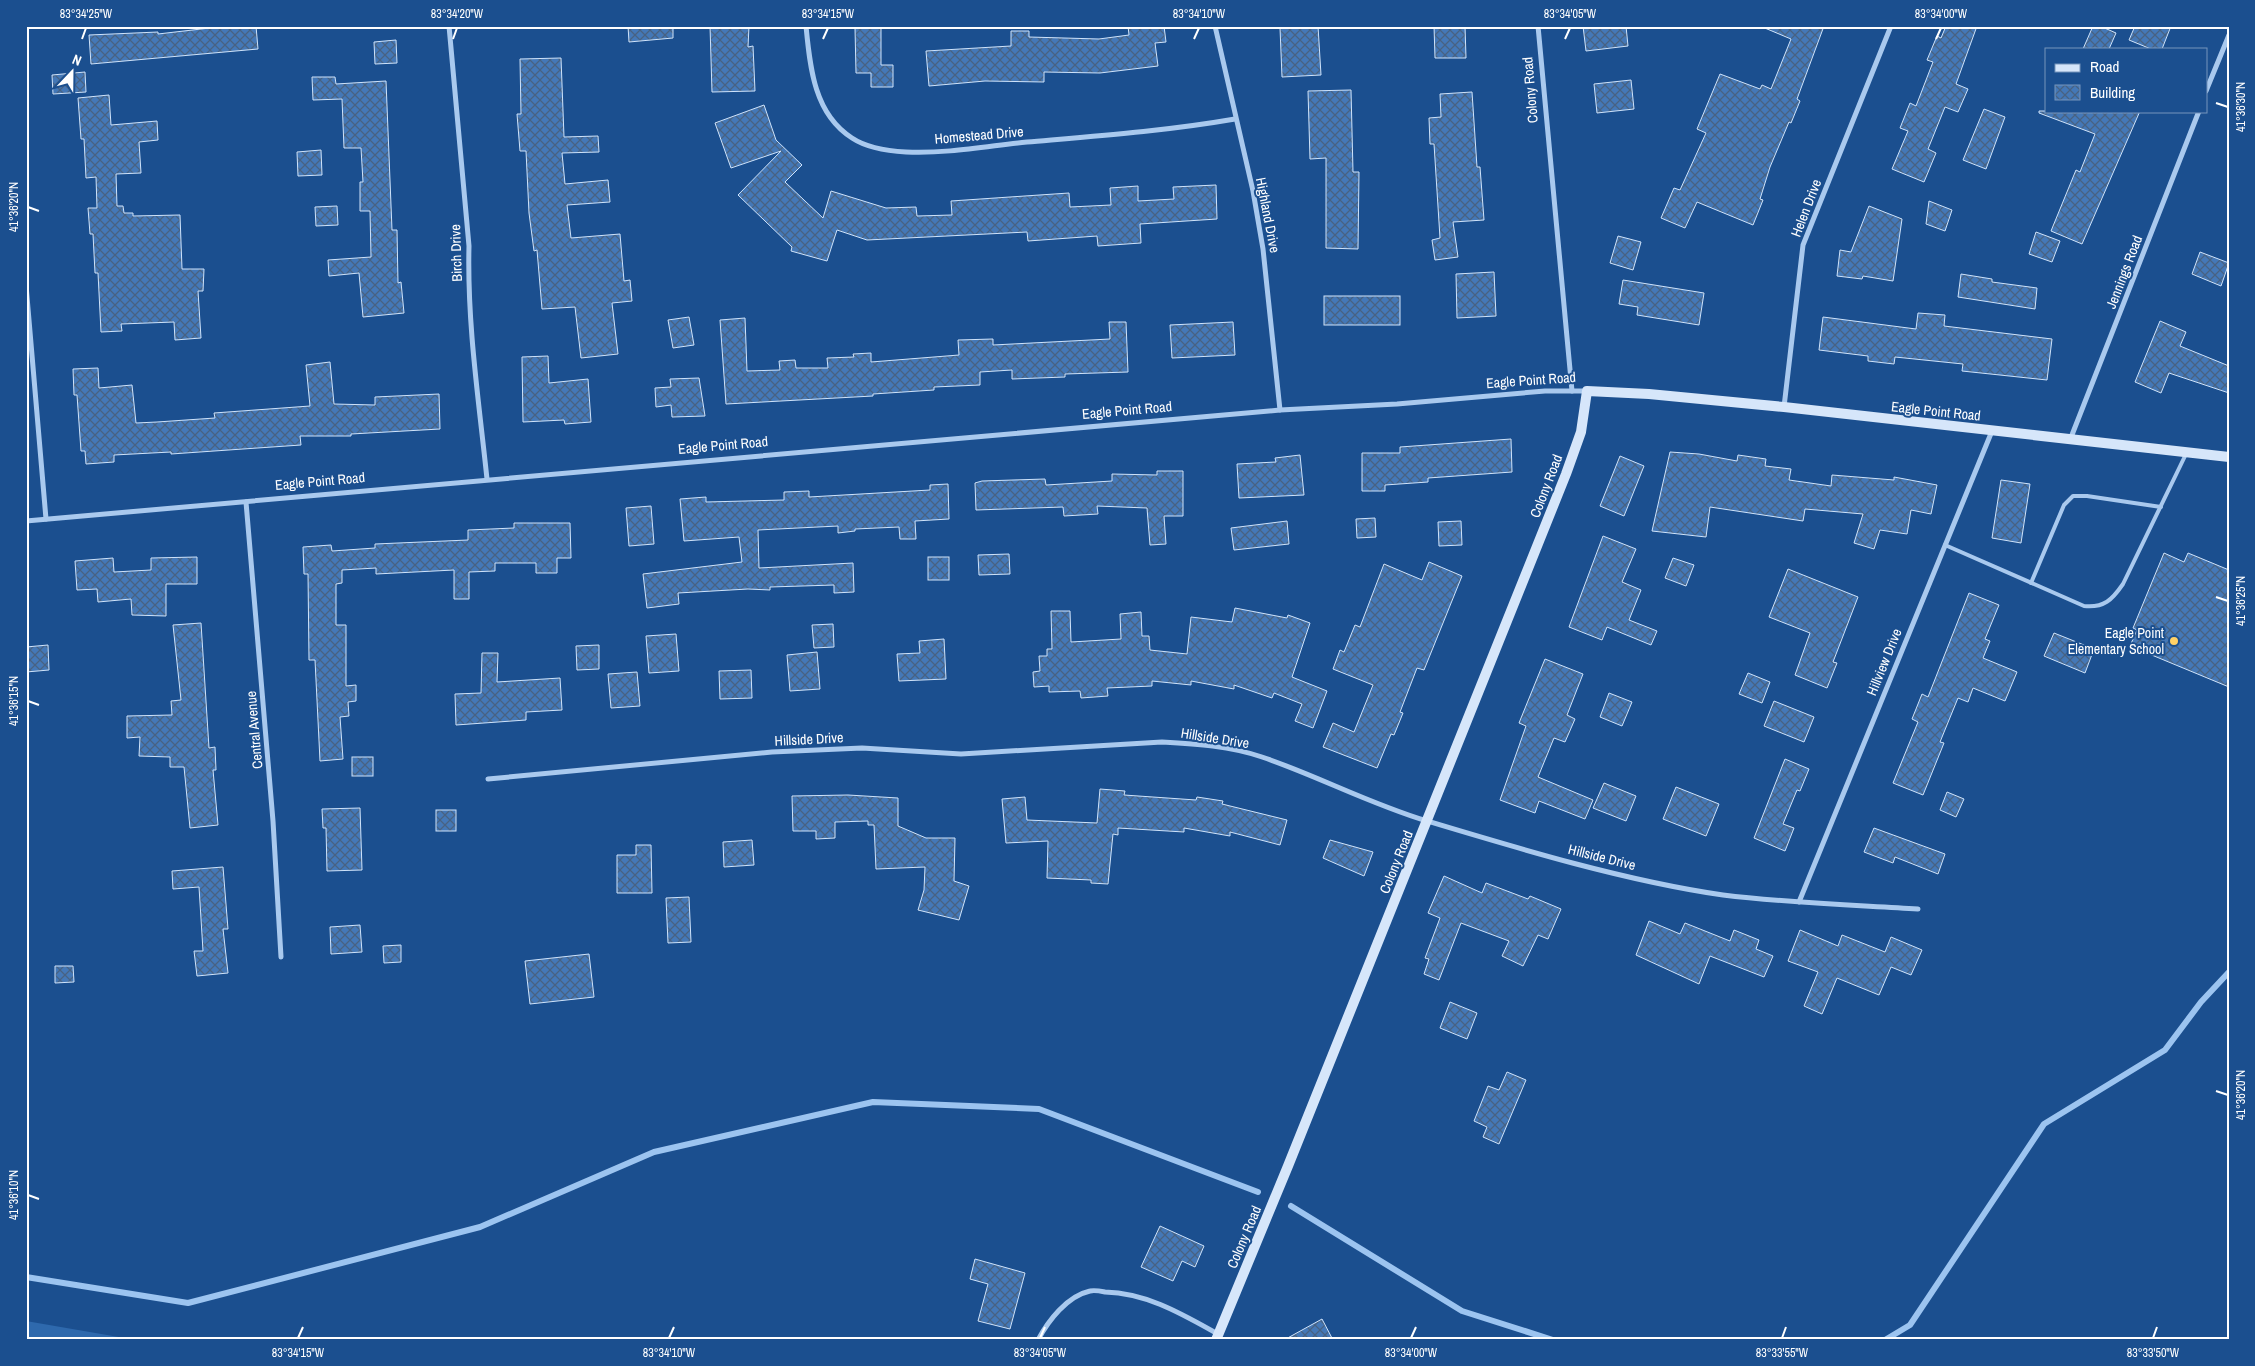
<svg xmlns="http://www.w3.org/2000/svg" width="2255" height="1366" font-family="'Archivo Narrow',sans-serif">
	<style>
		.green { fill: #2e69ad }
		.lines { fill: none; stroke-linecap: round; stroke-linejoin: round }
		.stream { stroke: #9cc4f0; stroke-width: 6 }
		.building { fill: url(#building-cross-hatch); stroke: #cfe3fa }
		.lane { stroke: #a9c9ee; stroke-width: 4 }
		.street { stroke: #a9c9ee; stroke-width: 5 }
		.secondary { stroke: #d6e6fa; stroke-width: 10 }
		.ticks { fill: none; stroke: #fff; stroke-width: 2 }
		.poi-dot { fill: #ffd166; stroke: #1b4f8f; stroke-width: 2 }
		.labels { text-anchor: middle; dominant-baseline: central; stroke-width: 4; stroke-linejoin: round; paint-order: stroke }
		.street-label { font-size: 14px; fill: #fff; stroke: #1b4f8f }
		.poi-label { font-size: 14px; fill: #fff; stroke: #1b4f8f; text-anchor: end }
		.neatline { fill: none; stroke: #fff; stroke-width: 2 }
		.ticks-label { font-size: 12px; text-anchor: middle; fill: #fff }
	</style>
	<defs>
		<pattern id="building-cross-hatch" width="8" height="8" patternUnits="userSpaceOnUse" patternTransform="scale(1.25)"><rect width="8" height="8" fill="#4478b7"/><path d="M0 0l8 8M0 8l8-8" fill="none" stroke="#486282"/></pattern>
	</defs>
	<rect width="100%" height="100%" fill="#1b4f8f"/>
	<polygon class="green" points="26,1321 136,1340 26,1340"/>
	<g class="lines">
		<g class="stream">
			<polyline points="1291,1206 1462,1311 1553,1340"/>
			<polyline points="26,1277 188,1303 480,1227 654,1152 873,1102 1039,1109 1258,1192"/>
			<polyline points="1885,1340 1910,1325 2044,1124 2165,1050 2201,1002 2229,972"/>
		</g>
	</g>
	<g class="building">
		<polygon points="227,26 256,26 258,49 91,64 89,35 158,32 158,34"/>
		<polygon points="628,26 673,26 673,38 629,42"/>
		<polygon points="710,26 749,26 748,47 753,46 755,91 712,92"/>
		<polygon points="1128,26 1164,26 1166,42 1155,43 1158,66 1100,73 1044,72 1044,82 985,81 929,86 926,51 1011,46 1011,31 1029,31 1029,37 1099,39 1129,35"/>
		<polygon points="1318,26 1321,75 1282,77 1280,28"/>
		<polygon points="1434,26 1465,26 1466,58 1435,58"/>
		<polygon points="1583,26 1626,26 1628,46 1586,51"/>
		<polygon points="1760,26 1824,26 1797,99 1800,101 1791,123 1789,122 1770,167 1760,199 1763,200 1753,225 1697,202 1685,228 1661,218 1674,188 1680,190 1706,133 1697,129 1720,74 1760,89 1762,85 1771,89 1791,39"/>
		<polygon points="1946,26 1977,26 1956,84 1968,89 1958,112 1945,107 1928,149 1936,153 1924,182 1892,169 1908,131 1900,128 1910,103 1916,106 1933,62 1927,60 1937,36 1941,38"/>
		<polygon points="2093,26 2100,26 2116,33 2109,49 2083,49"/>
		<polygon points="2135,26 2171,26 2162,49 2151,49 2129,40"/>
		<polygon points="855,28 881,28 881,65 893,65 893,87 871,87 871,73 856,73"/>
		<polygon points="396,40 397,63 375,64 374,42"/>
		<polygon points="561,58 564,137 598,136 599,152 562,153 565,184 608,180 610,202 567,205 571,238 620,234 624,281 630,280 632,301 612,303 618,354 581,358 575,307 542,309 537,250 534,251 529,213 526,151 520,151 517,114 521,114 520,59"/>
		<polygon points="85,72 86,92 53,94 52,75"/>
		<polygon points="312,77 335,77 336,84 386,81 392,230 397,230 398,283 401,282 404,313 363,317 359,273 329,276 328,260 371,257 370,211 360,211 360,182 363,182 361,148 344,148 342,99 313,100"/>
		<polygon points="1631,80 1634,109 1597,113 1594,84"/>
		<polygon points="1351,90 1353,172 1359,172 1358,249 1326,248 1326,158 1310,159 1308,91"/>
		<polygon points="1472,92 1477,167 1480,167 1484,220 1453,222 1458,257 1435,260 1432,240 1440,238 1434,144 1430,144 1429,118 1441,117 1440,94"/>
		<polygon points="109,95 111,125 157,121 158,140 139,142 141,173 116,174 117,206 123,206 124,213 133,213 133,216 180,215 182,269 204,269 203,291 198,291 201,338 175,340 174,322 121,324 122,331 101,332 98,273 95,273 93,234 90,234 88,208 97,208 96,177 86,178 84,139 81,139 78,98"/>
		<polygon points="764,105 776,140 802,165 785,182 823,218 831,191 886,208 916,207 917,216 952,215 951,201 1069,193 1070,207 1111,205 1110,188 1138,186 1138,201 1174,199 1173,187 1216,185 1217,219 1140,224 1141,243 1098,246 1097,236 1028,241 1027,232 867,240 837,230 827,261 791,251 792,247 738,195 781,151 731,168 715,123"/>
		<polygon points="1984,109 2005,117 1986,169 1963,160"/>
		<polygon points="2039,111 2140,111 2082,244 2051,231 2076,170 2080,172 2095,134 2039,113"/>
		<polygon points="321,150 322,175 298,176 297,152"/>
		<polygon points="1929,201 1952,210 1945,231 1926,224"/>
		<polygon points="337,206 338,225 316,226 315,207"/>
		<polygon points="1869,206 1902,219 1893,281 1863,276 1862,279 1837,276 1840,250 1851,252"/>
		<polygon points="2036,232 2060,241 2052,262 2029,254"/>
		<polygon points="1618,236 1641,242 1633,270 1610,263"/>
		<polygon points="2200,252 2229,263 2221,286 2192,274"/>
		<polygon points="1494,272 1496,316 1457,318 1456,274"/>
		<polygon points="1961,274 1992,279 1992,282 2037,288 2035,309 1958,297"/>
		<polygon points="1623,280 1704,293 1699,325 1637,315 1638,307 1619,304"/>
		<rect x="1324" y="296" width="76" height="29"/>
		<polygon points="1918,313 1945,315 1944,326 2052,339 2047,380 1962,371 1963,364 1895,357 1894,364 1868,361 1868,356 1819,350 1823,317 1916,329"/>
		<polygon points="689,317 694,345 673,348 668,320"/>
		<polygon points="745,318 747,371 780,370 779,361 795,360 796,368 828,368 827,358 854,357 853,354 871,353 871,362 959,355 958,340 993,339 993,345 1110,339 1109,322 1126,322 1128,372 1065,374 1065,377 1012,379 1012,370 980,372 980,385 934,387 934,390 873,394 873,396 726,404 720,320"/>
		<polygon points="2160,321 2186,332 2180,346 2229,366 2229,393 2169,373 2161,393 2135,382"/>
		<polygon points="1233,322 1235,355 1172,358 1170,325"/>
		<polygon points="548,356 549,383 588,379 591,422 565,424 564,420 523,422 522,357"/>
		<polygon points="330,362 334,404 375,405 375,397 439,394 440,429 351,434 351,436 300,436 301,445 171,454 171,452 114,455 114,462 86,464 85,451 81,451 77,395 74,395 73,369 98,368 99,388 132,385 136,423 157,422 215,418 214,413 310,406 306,365"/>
		<polygon points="699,378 705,416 672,417 671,405 656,407 655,388 671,387 670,379"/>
		<polygon points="1511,439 1512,472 1428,478 1428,482 1385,485 1385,491 1362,491 1362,453 1400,453 1400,447"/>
		<polygon points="1670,452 1699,454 1737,461 1738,455 1766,459 1765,466 1791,469 1789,480 1831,486 1832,475 1894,480 1894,477 1937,485 1931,514 1911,510 1907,534 1880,530 1874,549 1854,543 1863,514 1805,509 1803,521 1710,507 1706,537 1652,531"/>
		<polygon points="1300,455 1304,495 1239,498 1237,464 1276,462 1275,458"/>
		<polygon points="1620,456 1644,466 1624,516 1600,506"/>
		<polygon points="1157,471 1183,471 1183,516 1164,516 1166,544 1150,545 1147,508 1097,506 1098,514 1064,516 1063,507 976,510 975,483 982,481 1045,479 1046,485 1112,481 1112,474 1157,475"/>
		<polygon points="2001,480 2030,484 2021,543 1992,538"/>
		<polygon points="948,484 949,519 915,521 916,539 900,539 899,527 855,529 855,531 838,533 838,526 758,530 759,568 853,563 854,592 834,593 834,585 770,587 770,590 748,589 678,593 679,604 647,608 643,574 742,562 739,537 684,541 680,499 706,497 706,502 784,500 784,492 809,491 809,497 930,490 930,485"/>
		<polygon points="651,506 654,544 629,546 626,508"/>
		<polygon points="1375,518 1376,537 1357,538 1356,519"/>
		<polygon points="1287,521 1289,544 1234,550 1231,528"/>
		<polygon points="1461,521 1462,545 1439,546 1438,522"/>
		<polygon points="514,523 570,523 571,558 557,558 557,573 536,573 536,563 495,563 495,571 469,572 469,599 454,599 454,570 376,574 376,568 342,570 342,583 336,584 336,625 346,625 346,686 356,685 356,701 348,702 349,716 340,717 343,759 320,761 315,660 309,660 308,574 304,574 303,547 331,545 332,551 375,548 375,544 468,540 468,530 514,528"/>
		<polygon points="1603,536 1636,549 1622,582 1641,590 1629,620 1657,631 1651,645 1607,627 1602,640 1569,627"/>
		<polygon points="2164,553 2184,562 2188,553 2229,570 2229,687 2130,646 2137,630 2133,628"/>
		<polygon points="1009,554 1010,574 979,575 978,555"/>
		<polygon points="197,557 197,584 166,584 166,616 132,615 131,599 98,602 97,589 77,590 75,561 113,558 114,572 151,570 151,558"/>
		<rect x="928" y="557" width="21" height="23"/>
		<polygon points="1673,558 1694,565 1686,586 1665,578"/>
		<polygon points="1429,562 1462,576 1424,670 1417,668 1400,712 1403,713 1394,735 1391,734 1377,768 1323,747 1333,723 1354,732 1373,685 1333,669 1340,650 1344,652 1355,625 1360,627 1384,564 1422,580"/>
		<polygon points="1788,569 1858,597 1833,662 1837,663 1827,688 1795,675 1810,633 1769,617"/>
		<polygon points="1969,593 1999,605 1985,639 1990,641 1983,658 2017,672 2005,701 1973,688 1968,702 1958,698 1940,742 1944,743 1923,795 1893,783 1918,722 1912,719 1922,694 1928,697"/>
		<polygon points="1235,608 1287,618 1288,615 1310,623 1292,677 1327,691 1313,728 1295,721 1302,704 1274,693 1272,698 1234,685 1234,689 1191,681 1191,685 1152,681 1152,686 1107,688 1108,696 1081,698 1080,691 1049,692 1049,686 1034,687 1033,672 1040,671 1039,656 1047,656 1047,649 1052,649 1051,611 1070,611 1071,642 1121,639 1120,614 1141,612 1142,636 1149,636 1150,650 1187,654 1191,617 1232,622"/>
		<polygon points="201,623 209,748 215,747 216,770 213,770 218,825 190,828 184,767 170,767 170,757 139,756 140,737 127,738 127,716 172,715 171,701 181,700 173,625"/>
		<polygon points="833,624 834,647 814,648 812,625"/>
		<polygon points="2054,633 2094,649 2085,673 2044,656"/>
		<polygon points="676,634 679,671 649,673 646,636"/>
		<polygon points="944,639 946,679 899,681 897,654 920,653 919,641"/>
		<polygon points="48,645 49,670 26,672 26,647"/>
		<polygon points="599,645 599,669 577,670 576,646"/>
		<polygon points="817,652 820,689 790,691 787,655"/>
		<polygon points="482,653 498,653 497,682 560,678 562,710 526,712 526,720 456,725 455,694 481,693"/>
		<polygon points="1545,659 1583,674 1567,715 1575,719 1565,742 1554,738 1538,777 1593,800 1585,819 1539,801 1535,813 1500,800 1526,726 1519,723"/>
		<polygon points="751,670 752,698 720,699 719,671"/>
		<polygon points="637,672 640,706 611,708 608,674"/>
		<polygon points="1748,673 1770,682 1762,703 1739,694"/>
		<polygon points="1609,693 1632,702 1622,726 1600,717"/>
		<polygon points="1774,701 1814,717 1804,742 1764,726"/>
		<rect x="352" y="757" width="21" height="19"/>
		<polygon points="1785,759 1809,769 1800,791 1797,790 1783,824 1794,828 1785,851 1754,838"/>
		<polygon points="1604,783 1636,796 1626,821 1593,808"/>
		<polygon points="1676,787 1719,804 1706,836 1663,819"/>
		<polygon points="1100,789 1125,791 1124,795 1196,800 1197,797 1223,801 1222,804 1287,820 1280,845 1230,832 1230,836 1184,828 1184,832 1118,828 1118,835 1113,834 1108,884 1091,883 1091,880 1047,878 1048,841 1006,843 1002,799 1025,797 1027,820 1097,823"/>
		<polygon points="1947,792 1964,799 1956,817 1940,810"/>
		<polygon points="848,795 898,798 898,826 926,838 955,838 954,881 969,886 959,920 918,910 924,890 925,867 876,869 874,825 868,825 868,821 835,822 835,838 816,839 816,831 793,831 792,796"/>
		<polygon points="360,808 362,870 327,871 326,828 323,828 322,809"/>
		<rect x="436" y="810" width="20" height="21"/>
		<polygon points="1874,828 1945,854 1938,874 1895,857 1893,863 1864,852"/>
		<polygon points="752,840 754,865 724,867 723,842"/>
		<polygon points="1330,840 1373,852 1364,876 1323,858"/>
		<polygon points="636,845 651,845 652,893 617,893 617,855 636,855"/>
		<polygon points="223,867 228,929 223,929 228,973 197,976 194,951 203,951 199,887 173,889 172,871"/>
		<polygon points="1444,876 1482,893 1486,883 1528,899 1530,896 1561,909 1548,939 1538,935 1523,966 1502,956 1509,941 1461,923 1439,980 1424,974 1429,959 1425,958 1440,918 1428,913"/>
		<polygon points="689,897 691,942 668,943 666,898"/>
		<polygon points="1649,921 1680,934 1685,923 1730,941 1734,930 1759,940 1756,949 1773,956 1764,977 1710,956 1699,984 1636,955"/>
		<polygon points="360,925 362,952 331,954 330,927"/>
		<polygon points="1800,930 1838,946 1842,935 1885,952 1891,937 1922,950 1911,975 1891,967 1879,995 1837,978 1822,1014 1804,1006 1818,972 1788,961"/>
		<polygon points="401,945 401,962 384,963 383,946"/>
		<polygon points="589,954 594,997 530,1004 525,961"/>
		<polygon points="55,966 73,966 74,982 55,983"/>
		<polygon points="1450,1002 1477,1013 1467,1039 1440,1028"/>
		<polygon points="1507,1072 1526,1080 1499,1144 1483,1137 1487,1127 1474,1121 1488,1086 1499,1090"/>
		<polygon points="1160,1226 1204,1246 1195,1267 1182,1261 1173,1281 1141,1267"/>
		<polygon points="975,1259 1025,1273 1010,1329 978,1321 988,1284 970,1279"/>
		<polygon points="1322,1319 1333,1340 1284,1340"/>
	</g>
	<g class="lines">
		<g class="lane">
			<path d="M1945,545l139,61c20,2 28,-6 39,-22l63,-130"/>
			<polyline points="2031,583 2064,505 2073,496 2087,496 2161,507"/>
		</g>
		<g class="street">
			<path d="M449,26l20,220c-2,78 10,156 18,233"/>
			<path d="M806,26c4,41 8,88 46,112 15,10 36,13 54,14 40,2 82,-6 121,-10 70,-6 139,-11 208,-23"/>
			<polyline points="1215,26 1253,191 1263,249 1280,410"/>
			<polyline points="1538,26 1572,391"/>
			<polyline points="2206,91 2229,35"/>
			<polyline points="26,285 46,519"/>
			<polyline points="1784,407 1803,245 1891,26"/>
			<polyline points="2070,440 2199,111"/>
			<polyline points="246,502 273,821 281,957"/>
			<polyline points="26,521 1280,410 1397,404 1545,391 1587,391"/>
			<path d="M488,779l284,-27 90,-4 99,6 201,-12c34,2 68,4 100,15 56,19 108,47 165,64 93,28 199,60 296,74 65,8 130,10 195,14"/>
			<polyline points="1799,902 1992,431"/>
			<path d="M1038,1340c10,-19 29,-44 52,-49 4,-1 10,0 15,1 42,1 77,22 113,42"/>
		</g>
		<polyline class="secondary" points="1216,1340 1288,1166 1566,474 1581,432 1587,391 1649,394 1784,407 2229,457"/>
	</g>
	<path class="ticks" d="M82,39l4,-11M453,39l4,-11M823,39l5,-11M1194,39l5,-11M1565,39l5,-11M1936,39l5,-11M2216,103l12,4M28,207l11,4M2216,597l12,4M28,701l11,4M2216,1091l12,4M28,1195l11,4M298,1338l5,-11M669,1338l5,-11M1040,1338l5,-11M1411,1338l5,-11M1782,1338l4,-11M2153,1338l4,-11"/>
	<circle class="poi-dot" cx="2174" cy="641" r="5"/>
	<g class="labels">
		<g class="street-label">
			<text transform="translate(1530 90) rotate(-95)">Colony Road</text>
			<text transform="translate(979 135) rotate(-5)">Homestead Drive</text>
			<text transform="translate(1806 208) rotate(-69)">Helen Drive</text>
			<text transform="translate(1268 215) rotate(79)">Highland Drive</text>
			<text transform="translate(456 253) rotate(-92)">Birch Drive</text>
			<text transform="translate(2124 272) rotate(-69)">Jennings Road</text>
			<text transform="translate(1531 380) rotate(-4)">Eagle Point Road</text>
			<text transform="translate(1127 410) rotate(-5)">Eagle Point Road</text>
			<text transform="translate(1936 411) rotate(6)">Eagle Point Road</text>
			<text transform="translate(723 445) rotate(-5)">Eagle Point Road</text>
			<text transform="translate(320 481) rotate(-5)">Eagle Point Road</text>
			<text transform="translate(1546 486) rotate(-69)">Colony Road</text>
			<text transform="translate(1884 662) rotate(-68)">Hillview Drive</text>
			<text transform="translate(254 730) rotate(-95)">Central Avenue</text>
			<text transform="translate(1215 738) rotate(9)">Hillside Drive</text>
			<text transform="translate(809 739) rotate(-3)">Hillside Drive</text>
			<text transform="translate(1602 857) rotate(14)">Hillside Drive</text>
			<text transform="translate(1396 862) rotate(-68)">Colony Road</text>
			<text transform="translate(1244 1237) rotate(-67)">Colony Road</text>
		</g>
		<g class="poi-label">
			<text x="2164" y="633">Eagle Point<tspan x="2164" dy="16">Elementary School</tspan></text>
		</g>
	</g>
	<rect width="2255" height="1366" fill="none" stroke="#1b4f8f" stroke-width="55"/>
	<rect x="2045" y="48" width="162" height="65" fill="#1b4f8f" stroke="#7695bc"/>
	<rect x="2055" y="64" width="25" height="8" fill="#d6e6fa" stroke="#7695bc"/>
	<text x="2090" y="72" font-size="15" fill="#ffffff">Road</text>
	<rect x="2055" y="85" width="25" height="15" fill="url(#building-cross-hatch)" stroke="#7695bc"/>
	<text x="2090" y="98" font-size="15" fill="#ffffff">Building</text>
	<g transform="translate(72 72) rotate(22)" stroke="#1b4f8f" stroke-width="4" paint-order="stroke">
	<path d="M0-4L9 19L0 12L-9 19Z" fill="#ffffff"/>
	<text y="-8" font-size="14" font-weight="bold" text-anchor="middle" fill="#ffffff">N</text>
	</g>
	<rect x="28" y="28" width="2200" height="1310" class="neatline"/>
	<g class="ticks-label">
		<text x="86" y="18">83°34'25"W</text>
		<text x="457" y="18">83°34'20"W</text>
		<text x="828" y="18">83°34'15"W</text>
		<text x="1199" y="18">83°34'10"W</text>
		<text x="1570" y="18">83°34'05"W</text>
		<text x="1941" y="18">83°34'00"W</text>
		<text transform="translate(2241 107) rotate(-90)" y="4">41°36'30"N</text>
		<text transform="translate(14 207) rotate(-90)" y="4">41°36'20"N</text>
		<text transform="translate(2241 601) rotate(-90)" y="4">41°36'25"N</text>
		<text transform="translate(14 701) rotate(-90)" y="4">41°36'15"N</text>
		<text transform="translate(2241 1095) rotate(-90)" y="4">41°36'20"N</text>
		<text transform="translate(14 1195) rotate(-90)" y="4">41°36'10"N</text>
		<text x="298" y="1357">83°34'15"W</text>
		<text x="669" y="1357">83°34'10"W</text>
		<text x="1040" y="1357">83°34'05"W</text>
		<text x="1411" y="1357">83°34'00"W</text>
		<text x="1782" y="1357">83°33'55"W</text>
		<text x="2153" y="1357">83°33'50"W</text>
	</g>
</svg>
